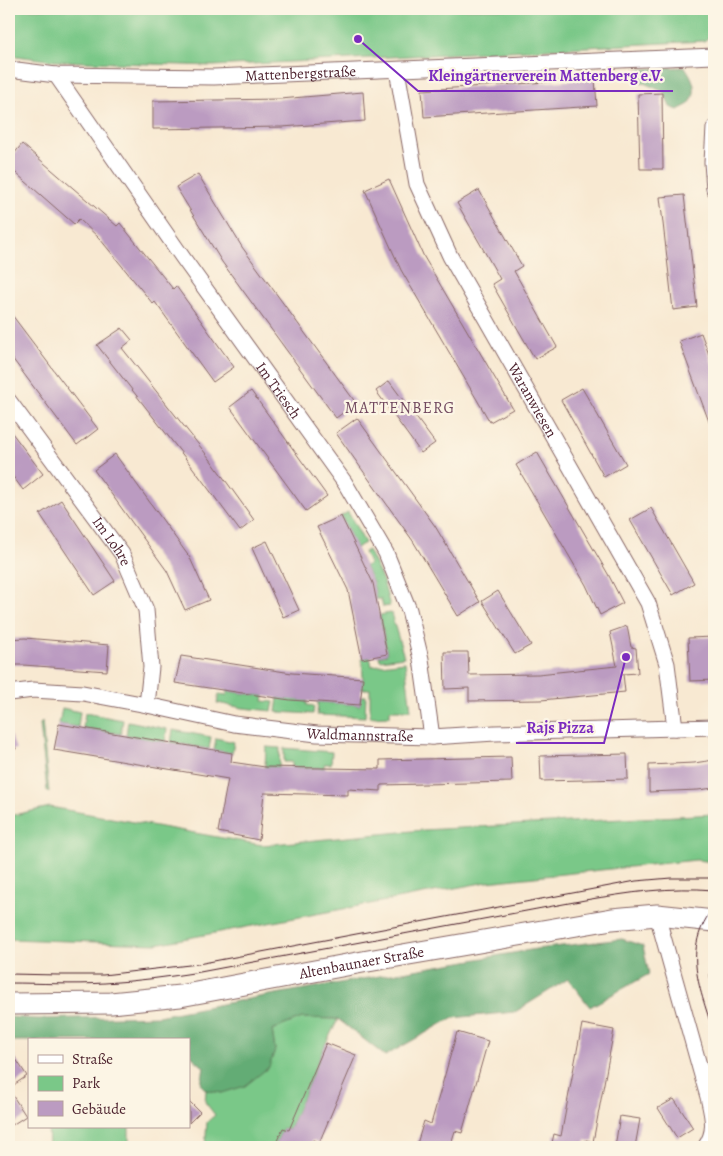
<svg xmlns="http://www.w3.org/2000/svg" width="723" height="1156" font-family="Alegreya,serif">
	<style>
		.green { fill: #7ac888; stroke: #62745a }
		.forest { fill: #63ac74; stroke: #566650 }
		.building { fill: #bb9bc1 }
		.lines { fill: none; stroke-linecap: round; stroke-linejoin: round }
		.street-casing { stroke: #876665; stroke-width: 17 }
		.secondary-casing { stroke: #876665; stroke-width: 23 }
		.street { stroke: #fff; stroke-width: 15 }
		.secondary { stroke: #fff; stroke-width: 21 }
		.tram { stroke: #4a1f2b; stroke-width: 1 }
		.labels { text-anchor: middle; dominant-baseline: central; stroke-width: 4.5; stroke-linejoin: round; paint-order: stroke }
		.street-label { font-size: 15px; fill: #4a1f2b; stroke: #fcf5e5 }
		.neighbourhood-label { font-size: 16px; letter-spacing: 1px; fill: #724a60; stroke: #fcf5e5 }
		.leader { fill: none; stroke: #7b2cbf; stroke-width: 2 }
		.callout-dot { fill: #7b2cbf; stroke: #fcf5e5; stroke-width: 2 }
		.callout-label { font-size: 16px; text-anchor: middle; font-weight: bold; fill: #7b2cbf; stroke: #fcf5e5; stroke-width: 4.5; stroke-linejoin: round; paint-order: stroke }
	</style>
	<rect width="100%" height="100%" fill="#fcf5e5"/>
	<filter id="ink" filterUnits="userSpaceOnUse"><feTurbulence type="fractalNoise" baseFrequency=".02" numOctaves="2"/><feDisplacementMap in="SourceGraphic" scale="10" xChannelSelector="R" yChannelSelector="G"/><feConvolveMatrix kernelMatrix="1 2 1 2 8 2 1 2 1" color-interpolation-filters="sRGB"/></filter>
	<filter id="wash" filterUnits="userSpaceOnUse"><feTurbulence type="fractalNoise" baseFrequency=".0096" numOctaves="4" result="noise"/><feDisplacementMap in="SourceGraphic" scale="20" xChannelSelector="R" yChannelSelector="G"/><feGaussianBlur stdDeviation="1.12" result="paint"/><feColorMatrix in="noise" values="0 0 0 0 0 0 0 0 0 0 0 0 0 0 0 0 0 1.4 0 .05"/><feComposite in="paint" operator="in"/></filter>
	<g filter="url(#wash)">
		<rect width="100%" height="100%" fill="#f8e9d2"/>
		<g class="green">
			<polygon points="9,9 714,9 714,14 709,37 704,41 213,66 54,61 9,55"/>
			<polygon points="348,512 365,543 356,548 341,516"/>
			<polygon points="368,550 383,581 390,606 383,607 381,599 376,599 373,583 365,566 369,564 364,552"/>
			<polygon points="391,613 404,657 380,660 379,656 387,654 380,615"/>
			<polygon points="370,657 372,666 405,662 411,710 390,710 390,716 370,717 370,689 361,689 363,678 362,659"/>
			<polygon points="228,691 264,696 263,701 274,702 272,711 243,708 217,703 219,694 227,695"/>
			<polygon points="361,696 366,696 365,717 317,715 318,702 360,705"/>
			<polygon points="278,698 307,701 307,705 314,706 313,714 276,712"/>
			<polygon points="62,708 80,712 78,727 59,724"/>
			<polygon points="85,713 123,720 121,734 83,728"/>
			<polygon points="128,721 167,729 165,742 126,735"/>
			<polygon points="42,722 49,793 47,791 40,724"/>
			<polygon points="173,730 211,737 209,749 171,742"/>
			<polygon points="216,738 234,742 232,753 214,750"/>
			<polygon points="266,747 280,748 279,767 265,767"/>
			<polygon points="284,748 332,752 331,764 324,764 324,768 292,767 292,762 284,762"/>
			<polygon points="50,807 262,845 423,830 714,814 714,862 696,860 487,882 156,944 9,939 9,816"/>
			<polygon points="302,1018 338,1019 326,1043 289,1130 283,1128 274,1147 205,1147 207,1122 215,1115 205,1102 206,1090 222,1093 275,1050 272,1030"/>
			<polygon points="48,1127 129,1127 129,1147 49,1147"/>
		</g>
		<g class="forest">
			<path d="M685,67c8,11 14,24 4,37 -3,2 -8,4 -11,6l-8,-3 -6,-15 -29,-13 -2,-3 2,-5c15,-4 34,-3 50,-4z"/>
			<path d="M622,939l21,7 6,28 -59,33 -22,-28 -53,33 -63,6 -67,38 -47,-37 -36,-1 -30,12 3,20 -6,17 -24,19 -23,7 -16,-3 -5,-5 3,-18c-12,-9 -15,-12 -15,-27l-180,1v-24l29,2 120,-3 106,-20 272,-47z"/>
		</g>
		<g id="blocks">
			<g class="building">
				<polygon points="595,79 597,106 424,117 422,90"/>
				<polygon points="363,92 365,121 282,127 153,129 153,101 280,99"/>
				<polygon points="662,93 663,169 640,169 638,94"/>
				<polygon points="22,144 117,226 120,223 173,289 176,286 234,367 213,382 155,302 153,304 100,239 79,219 74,224 9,167 9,160"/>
				<polygon points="198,174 242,247 356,403 336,418 222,262 176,187"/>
				<polygon points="389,179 424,257 513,409 490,422 401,270 365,190"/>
				<polygon points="479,190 522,266 514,271 557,347 535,359 492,284 500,279 457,203"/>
				<polygon points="684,195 697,307 673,310 660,197"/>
				<polygon points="9,311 98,429 77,445 9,354"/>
				<polygon points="122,328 132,340 122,348 210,459 254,520 240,531 193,468 97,345"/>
				<polygon points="701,333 714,368 714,435 679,341"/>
				<polygon points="389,381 435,443 421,453 376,391"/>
				<polygon points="582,388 626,464 604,477 561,400"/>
				<polygon points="251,391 327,496 306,511 230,407"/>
				<polygon points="357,418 435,526 480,602 458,616 413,541 336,433"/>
				<polygon points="9,429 43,474 23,490 9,471"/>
				<polygon points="537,452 608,574 623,603 600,615 586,585 516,465"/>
				<polygon points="115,454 190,558 209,600 185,610 167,571 94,470"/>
				<polygon points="61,500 115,581 94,595 40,514"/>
				<polygon points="651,508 694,583 673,595 630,520"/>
				<polygon points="341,516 373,583 387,654 362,659 348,590 317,527"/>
				<polygon points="267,541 299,610 283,617 252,548"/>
				<polygon points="498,591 531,645 515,654 482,601"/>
				<polygon points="627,626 631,647 636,648 638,673 623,674 625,692 541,700 469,701 469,688 445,689 444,652 468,652 469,675 538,674 617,666 610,632"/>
				<polygon points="714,637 714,680 690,681 688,638"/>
				<polygon points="25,638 109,645 107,671 23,665 9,665 9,639"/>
				<polygon points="181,656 292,673 363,678 360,705 290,700 175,683"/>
				<polygon points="59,724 232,753 231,762 265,767 380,769 380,760 511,757 512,782 381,785 381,791 348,789 348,795 264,793 259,840 218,832 228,779 54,750"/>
				<polygon points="9,731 16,749 9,752"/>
				<polygon points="627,754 628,779 541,781 540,756"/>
				<polygon points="714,760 714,788 698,790 649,792 649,765 694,763"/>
				<polygon points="582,1024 614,1030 593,1142 586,1140 584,1147 551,1147 554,1134 561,1136"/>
				<polygon points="457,1032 488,1041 462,1133 455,1131 450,1147 416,1147 424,1121 431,1124"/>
				<polygon points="326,1043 356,1055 319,1143 313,1140 309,1147 274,1147 283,1128 289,1130"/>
				<polygon points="12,1053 27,1076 9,1088 9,1055"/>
				<polygon points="9,1090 26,1116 9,1127"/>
				<polygon points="674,1099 693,1128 677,1138 658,1108"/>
				<polygon points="189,1101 200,1112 189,1123"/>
				<polygon points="620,1116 640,1119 635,1147 615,1147"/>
			</g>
		</g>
	</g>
	<g filter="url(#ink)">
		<use href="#blocks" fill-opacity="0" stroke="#876665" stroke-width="1"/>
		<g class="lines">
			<defs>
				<g id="street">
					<path id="s1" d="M9,69l47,6 158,2 500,-21"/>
					<path id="s2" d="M397,70l20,114 33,72 198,347 19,61 8,64"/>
					<path id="s3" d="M56,75l127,183 162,225 41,70 23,57 12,49 11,78"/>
					<polyline points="714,128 712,162 714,189"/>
					<path id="s4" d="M9,401l113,153 24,56 5,57 -4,38"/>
					<path id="s5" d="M9,693l24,-3 50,3 64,12 87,19 83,10 115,3 63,-4 219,-6"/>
					<path d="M657,915l51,182c4,18 9,34 -3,50"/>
				</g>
				<g id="secondary">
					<path id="s6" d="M9,1004l102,-1 69,-7 188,-35 244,-42 45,-4 57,6"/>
				</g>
			</defs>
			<use href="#street" class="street-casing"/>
			<use href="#secondary" class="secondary-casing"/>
			<use href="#street" class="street"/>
			<use href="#secondary" class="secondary"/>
			<g class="tram">
				<path d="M714,907c-34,43 -13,82 0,128"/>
				<path d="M714,945c-6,20 -5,32 0,52"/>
				<polyline points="9,974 59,975 103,975 198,964 636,881 671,878 714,878"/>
				<path d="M9,983c32,0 64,2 96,0 32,-2 63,-6 95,-11l385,-72c43,-7 85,-14 129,-10"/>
			</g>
		</g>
	</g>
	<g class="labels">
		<g class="street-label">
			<text stroke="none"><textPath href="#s1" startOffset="292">Mattenbergstraße</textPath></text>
			<text stroke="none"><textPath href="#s3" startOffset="386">Im Triesch</textPath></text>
			<text stroke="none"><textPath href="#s2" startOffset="361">Waranwiesen</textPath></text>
			<text stroke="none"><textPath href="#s4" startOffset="174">Im Lohre</textPath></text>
			<text stroke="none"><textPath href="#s5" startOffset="355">Waldmannstraße</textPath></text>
			<text stroke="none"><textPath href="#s6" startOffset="356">Altenbaunaer Straße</textPath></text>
		</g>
		<g class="neighbourhood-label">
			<text x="400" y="408">MATTENBERG</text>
		</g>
	</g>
	<path class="leader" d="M358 39L418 91H673M626 657L604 743H516"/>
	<g class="callout-dot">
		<circle cx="358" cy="39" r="5"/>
		<circle cx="626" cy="657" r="5"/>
	</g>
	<g class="callout-label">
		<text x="546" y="81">Kleingärtnerverein Mattenberg e.V.</text>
		<text x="560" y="733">Rajs Pizza</text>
	</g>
	<rect width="723" height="1156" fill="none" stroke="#fcf5e5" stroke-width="30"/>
	<rect x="28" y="1038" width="162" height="90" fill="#fcf5e5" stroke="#b59f9b"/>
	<rect x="38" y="1055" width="25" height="8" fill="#ffffff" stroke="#b59f9b"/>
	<text x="72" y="1064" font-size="15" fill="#4a1f2b">Straße</text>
	<rect x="38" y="1076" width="25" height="15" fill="#7ac888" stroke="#b59f9b"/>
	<text x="72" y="1088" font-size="15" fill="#4a1f2b">Park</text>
	<rect x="38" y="1101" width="25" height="15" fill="#bb9bc1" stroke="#b59f9b"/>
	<text x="72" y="1114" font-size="15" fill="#4a1f2b">Gebäude</text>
</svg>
